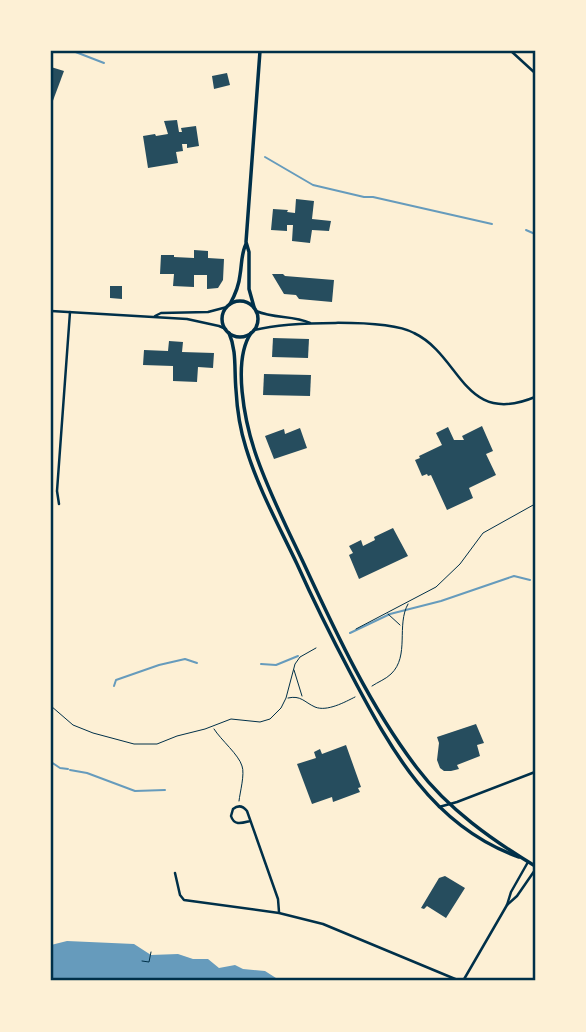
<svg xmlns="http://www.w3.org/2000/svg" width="586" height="1032" font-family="Signika,sans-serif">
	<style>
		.water { fill: #669bbc }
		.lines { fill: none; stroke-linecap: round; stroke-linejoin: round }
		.stream { stroke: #669bbc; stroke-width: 2 }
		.building { fill: #264d5e }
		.path { stroke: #003049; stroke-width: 1 }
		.minor { stroke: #003049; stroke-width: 2.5 }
		.tertiary { stroke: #003049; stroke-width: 2.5 }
		.primary { stroke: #003049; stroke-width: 3.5 }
		.neatline { fill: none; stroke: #003049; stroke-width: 2.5 }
	</style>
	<rect width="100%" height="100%" fill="#fdf0d5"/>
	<polygon class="water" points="67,941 134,944 151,955 178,954 193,959 208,959 219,968 235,965 243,969 265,971 276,978 296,978 318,981 51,981 51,945"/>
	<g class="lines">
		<g class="stream">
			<polyline points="73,51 104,63"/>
			<polyline points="265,157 313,185 364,197 373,197 492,224"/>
			<polyline points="526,230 535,234"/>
			<polyline points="350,633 390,614 441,601 514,576 530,580"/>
			<polyline points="261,664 276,665 298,656"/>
			<polyline points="114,686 116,680 159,665 185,659 197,663"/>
			<polyline points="51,762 60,768 68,769"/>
			<polyline points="70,770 87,773 135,791 165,790"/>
		</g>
	</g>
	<g class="building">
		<polygon points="51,67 64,71 51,106"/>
		<polygon points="227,73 230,85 214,89 212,76"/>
		<polygon points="177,120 179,132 182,132 181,128 196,126 199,146 187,148 187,144 182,144 183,151 176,152 178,163 148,168 143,136 155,134 156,136 168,134 164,121"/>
		<polygon points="296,199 314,201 312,219 331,221 329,231 312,230 310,243 292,241 293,225 287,225 287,231 271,230 273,209 288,210 287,212 295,213"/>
		<polygon points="194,250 208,251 208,258 224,259 223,280 218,288 207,289 207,275 194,275 194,287 173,286 174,274 160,274 161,255 174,255 174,257 194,258"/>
		<polygon points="272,274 283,274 285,276 334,280 332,302 299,299 296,295 284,294"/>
		<polygon points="110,286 122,286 122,299 110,298"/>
		<polygon points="273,338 309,339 308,358 272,357"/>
		<polygon points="169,341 183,342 182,352 214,353 213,368 198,367 197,382 173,381 173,366 143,365 144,350 168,351"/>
		<polygon points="264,374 311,375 310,396 263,395"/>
		<polygon points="482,426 493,451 486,454 496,475 469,488 473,498 447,510 431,475 428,476 427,474 422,476 415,460 420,458 419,456 442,445 436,433 448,427 454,440 464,440 462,436"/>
		<polygon points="300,428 307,448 274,459 265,436 284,429 285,434"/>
		<polygon points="393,528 408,556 359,579 349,555 353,553 349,546 361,540 363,546 375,540 374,537"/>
		<polygon points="476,724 484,743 477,745 480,756 457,765 459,769 451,771 444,771 440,768 437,760 439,743 437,737"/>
		<polygon points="346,745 361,787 358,788 360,792 333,802 332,797 312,804 297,764 316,758 314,752 320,749 322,754"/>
		<polygon points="445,876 465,888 446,918 427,906 424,909 421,908 439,878"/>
	</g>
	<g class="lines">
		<g class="path">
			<polyline points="388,614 400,625"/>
			<polyline points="356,629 436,587 460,564 483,533 535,504"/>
			<polyline points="294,670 302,696"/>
			<path d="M372,686c6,-4 14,-7 19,-12 19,-18 5,-49 17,-70"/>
			<path d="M288,698c13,-3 16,4 27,9 12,5 30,-5 40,-10"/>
			<polyline points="51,706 73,725 93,733 134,744 157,744 177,736 205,729 231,719 260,722 270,719 281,708 286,698 295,664 300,657 316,648"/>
			<path d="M214,729c7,11 25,26 28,37 3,8 -2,26 -3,35"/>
			<polyline points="142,961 149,962 151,952"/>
		</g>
		<g class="minor">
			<polyline points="59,504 57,491 70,312"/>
			<path d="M250,821c-8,2 -16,5 -19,-5l2,-7c5,-4 10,-3 14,2l31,88 1,13"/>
			<polyline points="175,873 180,895 184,900 279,913 323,924 460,981"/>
			<polyline points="507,905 517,896 535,870"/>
			<polyline points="463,981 507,905 511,892 528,862"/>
			<polyline points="534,981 535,978"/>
		</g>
		<g class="tertiary">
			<polyline points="511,51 535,73"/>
			<polyline points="51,311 187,319 219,326 226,329"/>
			<path d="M256,311c19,8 37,4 54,12"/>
			<polyline points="155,316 161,313 208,312 227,307"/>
			<path d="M254,330c33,-8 131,-12 160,3 48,23 49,94 121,64"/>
			<polyline points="439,807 457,802 535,772"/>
		</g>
		<g class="primary">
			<circle cx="240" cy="319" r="18"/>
			<path d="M230,304c5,-9 9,-19 10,-29 2,-11 1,-21 6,-31"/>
			<polyline points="254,307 249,289 249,252 246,242 260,51"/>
			<path d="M229,333c8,18 5,37 7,57 1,19 4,39 10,58 12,40 33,78 51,116 17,38 35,74 54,110 40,76 82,153 168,183"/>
			<path d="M251,333c-19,28 -6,89 4,119 13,39 32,76 49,112 32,69 67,144 113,204 31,41 75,72 118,98"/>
		</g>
	</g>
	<rect width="586" height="1032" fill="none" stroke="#fdf0d5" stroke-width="105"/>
	<rect x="52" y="52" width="482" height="927" class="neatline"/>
</svg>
